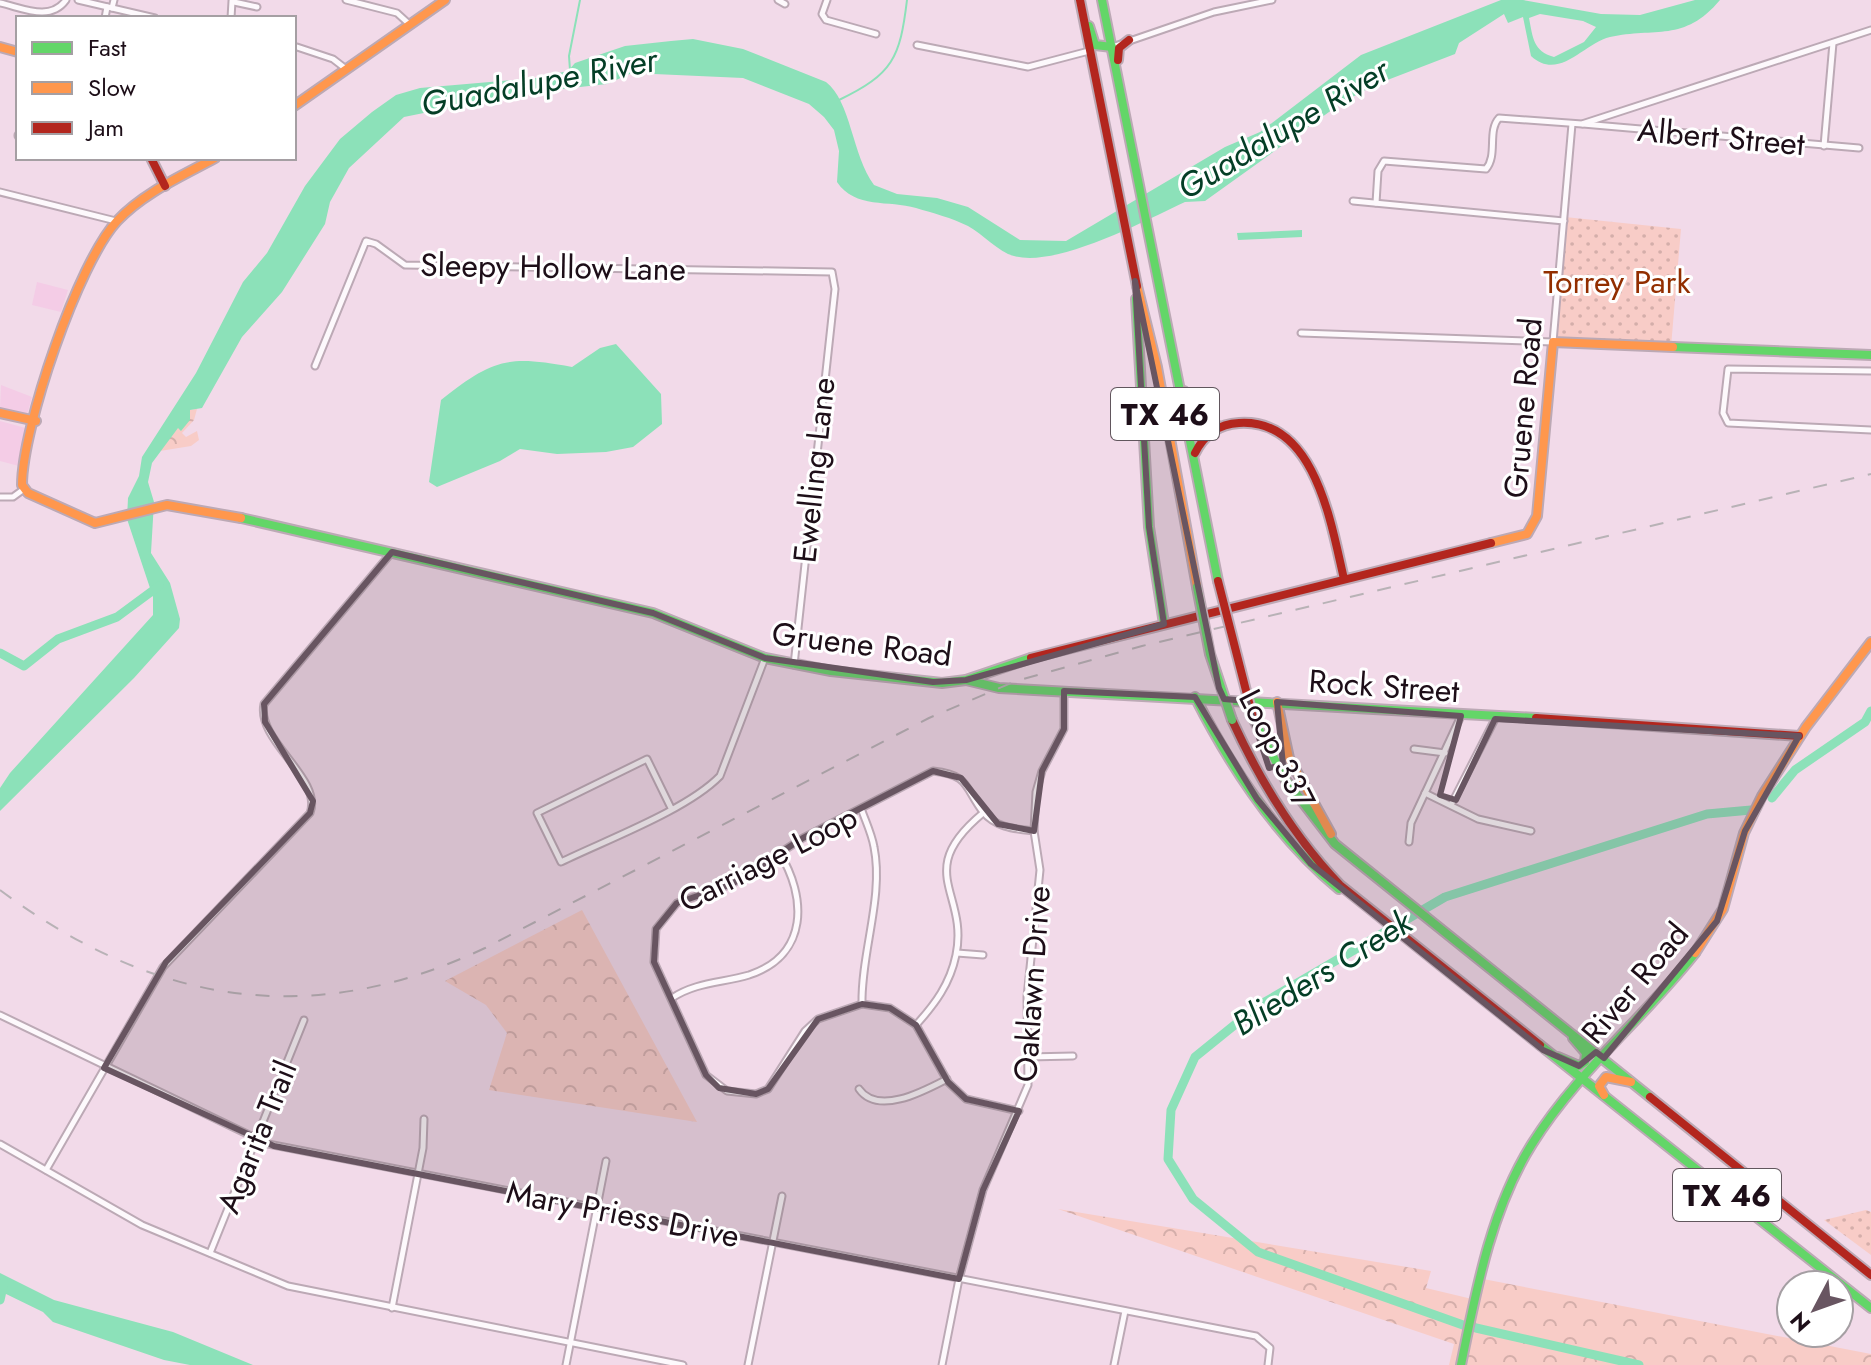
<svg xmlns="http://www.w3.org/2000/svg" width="1871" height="1365" font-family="Jost,sans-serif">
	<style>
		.built { fill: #f4cce6 }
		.green { fill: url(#green-dots) }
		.forest { fill: url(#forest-crowns) }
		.water { fill: #8ce1b9; fill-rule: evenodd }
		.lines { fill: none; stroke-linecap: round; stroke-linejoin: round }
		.stream { stroke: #8ce1b9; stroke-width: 2 }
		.river { stroke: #8ce1b9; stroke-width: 9 }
		.street-casing { stroke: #bca9b5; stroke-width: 9 }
		.fast-casing { stroke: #bca9b5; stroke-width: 12 }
		.slow-casing { stroke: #bca9b5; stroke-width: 12 }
		.jam-casing { stroke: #bca9b5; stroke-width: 12 }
		.street { stroke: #fdf9fc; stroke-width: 5 }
		.fast { stroke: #63d668; stroke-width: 8 }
		.slow { stroke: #ff974d; stroke-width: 8 }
		.jam { stroke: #b3261e; stroke-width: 8 }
		.rail { stroke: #b8b2b6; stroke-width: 2; stroke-dasharray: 14 14; stroke-linecap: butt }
		.fast-bridge-casing { stroke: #bca9b5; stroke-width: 12; stroke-linecap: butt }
		.jam-bridge-casing { stroke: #bca9b5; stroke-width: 12; stroke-linecap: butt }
		.fast-bridge { stroke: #63d668; stroke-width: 8 }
		.jam-bridge { stroke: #b3261e; stroke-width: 8 }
		.marked { fill: #685561; fill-opacity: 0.2; stroke: #685561; stroke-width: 6; stroke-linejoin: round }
		.labels { text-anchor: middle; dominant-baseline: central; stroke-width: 6; stroke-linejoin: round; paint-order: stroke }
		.shield { fill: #fff; stroke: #61565d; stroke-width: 2 }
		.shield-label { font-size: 30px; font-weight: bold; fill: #1d0e18 }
		.street-label { font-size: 32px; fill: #1d0e18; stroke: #fff }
		.park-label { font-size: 32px; fill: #922e00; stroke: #fff }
		.water-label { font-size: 34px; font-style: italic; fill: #043e26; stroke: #fff }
	</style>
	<defs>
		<pattern id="green-dots" width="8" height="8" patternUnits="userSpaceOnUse" patternTransform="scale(2)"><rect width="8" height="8" fill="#f8ccc7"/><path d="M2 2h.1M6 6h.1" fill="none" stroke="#d4aeaa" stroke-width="1.8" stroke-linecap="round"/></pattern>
		<pattern id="forest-crowns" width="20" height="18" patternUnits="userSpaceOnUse" patternTransform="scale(2)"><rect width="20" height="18" fill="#f8ccc7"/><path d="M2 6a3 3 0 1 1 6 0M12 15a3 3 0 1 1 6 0" fill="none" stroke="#d4aeaa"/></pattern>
	</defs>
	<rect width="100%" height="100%" fill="#f2dae9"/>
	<g class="built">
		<polygon points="37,282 68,290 61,312 32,305"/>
		<polygon points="1,385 32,397 27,415 0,410"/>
		<polygon points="0,421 29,429 19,466 0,461"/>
	</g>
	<g class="green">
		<polygon points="1565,217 1681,229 1671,347 1553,342"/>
		<polygon points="1866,1210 1871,1212 1871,1255 1824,1220"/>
	</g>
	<g class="forest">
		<polygon points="197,409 194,420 182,433 186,437 197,431 199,440 191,446 160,451 178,427 181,430 190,410"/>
		<polygon points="582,910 697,1122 489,1090 507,1033 486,1005 445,981"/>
		<polygon points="1058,1209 1431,1271 1426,1288 1472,1299 1478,1278 1871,1354 1871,1365 1449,1365 1454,1344"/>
	</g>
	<g class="water">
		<path d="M1501,0h22l78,14 39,1 55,-15h25c-36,43 -65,27 -110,37 -26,6 -51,45 -79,19l-8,-39 -15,6 -4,-9 -45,29 -4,11 -78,30 -34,18 -138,99 -20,1c-39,18 -128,66 -171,54 -16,-4 -31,-22 -46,-30 -16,-8 -35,-13 -52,-18 -27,-8 -61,1 -79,-26l2,-31 -5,-21 -10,-13 -15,-13 -66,-26 -111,-5 -25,11 -90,10 -113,23 -55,51 -19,34 -5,22 -43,68 -40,45 -40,71 -12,2v10l-9,11 -3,-3 -26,35 -4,19 6,20 -3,51 19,30 10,36 -1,9 -45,50 -134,133v-23l10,-15 143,-158v-18l-26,-78 1,-21 11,-22 3,-19 54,-84 47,-91 24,-29 38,-67 35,-47 32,-27 24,-17 24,-7 116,-10 32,-7 7,-8 50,-17 46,-5 22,-2 50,10 83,33c25,19 26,73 48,103l23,9 40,4 31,9 52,33 46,1 159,-94 35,-15 101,-77zM1540,14l43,7 13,6 -12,15 -30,15c-21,-6 -21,-19 -25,-39z"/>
		<polygon points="1302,230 1302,237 1238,240 1237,233"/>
		<path d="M616,344l45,50 1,30 -29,23 -27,5 -49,2 -37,-5 -20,12 -63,26 -8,-5 12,-82c52,-41 66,-45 131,-33l28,-19z"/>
		<polygon points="0,1273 54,1300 173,1332 253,1365 190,1365 164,1360 53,1322 43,1312 4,1293 0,1290"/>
	</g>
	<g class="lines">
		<g class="stream">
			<polyline points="570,70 569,56 580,0"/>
			<path d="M839,100c54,-26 61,-42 68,-100"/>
		</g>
		<g class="river">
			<polyline points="0,653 24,666 58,639 117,617 159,586"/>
			<polyline points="1772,798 1795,770 1865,722 1871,711"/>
			<polyline points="0,1300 4,1282"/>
			<polyline points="1463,1325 1258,1252 1193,1199 1168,1159 1171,1110 1195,1057 1258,1006 1445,897 1707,814 1751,810"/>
			<polyline points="1476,1328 1639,1365"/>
		</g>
		<defs>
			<g id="street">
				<polyline points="78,0 155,18"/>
				<polyline points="346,0 397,13 408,23"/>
				<polyline points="778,0 785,4"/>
				<polyline points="827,0 822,14 826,20 876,34"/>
				<polyline points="234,2 257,7"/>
				<path d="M0,3c23,5 50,19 66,-3"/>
				<polyline points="112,8 114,0"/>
				<polyline points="105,18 107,7"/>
				<polyline points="231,18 232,1"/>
				<polyline points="917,45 1028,67 1089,51"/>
				<polyline points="297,47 333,59 346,69"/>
				<polyline points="1112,47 1214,12 1272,0"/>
				<polyline points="1583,124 1859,148"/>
				<polyline points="18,136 18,135"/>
				<polyline points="1824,146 1833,43"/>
				<polyline points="0,192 116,221"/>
				<polyline points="1353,201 1564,221"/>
				<path d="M1376,203l2,-32 6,-10 102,8c12,-14 1,-38 13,-51l83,6 289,-94"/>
				<polyline points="1301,333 1553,342 1572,124"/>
				<polyline points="315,366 366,241 376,244 405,265 832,272 835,289 794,665"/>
				<polyline points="1871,371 1728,369 1723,413 1728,423 1871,430"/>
				<polyline points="0,497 13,497 24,489"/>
				<polyline points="1414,749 1445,753"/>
				<polyline points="1425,793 1478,819 1531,831"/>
				<polyline points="1451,805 1495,719"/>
				<path d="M671,808l-24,-49 -110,54 24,49c45,-22 126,-52 159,-86l45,-118"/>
				<polyline points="1409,842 1411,823 1461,716"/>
				<polyline points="957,953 983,955"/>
				<path d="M672,998c24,-16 50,-15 77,-23 60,-20 58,-78 30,-123"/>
				<path d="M862,1004c-1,-52 22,-107 12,-157 -2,-12 -8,-25 -12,-36"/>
				<polyline points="0,1015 268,1144 1256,1336 1270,1348 1268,1365"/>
				<path d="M916,1025c19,-21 34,-41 40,-70 13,-63 -44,-83 27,-142"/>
				<polyline points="1028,1057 1073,1056"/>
				<path d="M859,1089c19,27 65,2 88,-10"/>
				<path d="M1019,1111l-53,-12 -18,-17 -32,-57 -26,-17 -28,-4 -44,15 -13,12 -37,58 -12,5 -29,-3 -21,-16 -52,-113 2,-33 21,-26 55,-19 71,-46 130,-67c37,4 31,16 50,41 13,16 33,17 51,19"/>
				<polyline points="0,1144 142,1225 288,1286 683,1365"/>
				<path d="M46,1170l117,-203 147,-154c13,-35 -54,-72 -46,-109l128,-152"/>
				<polyline points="210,1253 304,1020"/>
				<polyline points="392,1308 423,1148 424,1119"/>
				<polyline points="566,1365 606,1161"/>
				<polyline points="748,1365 782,1196"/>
				<polyline points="942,1365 959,1279 983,1190 1028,1085 1027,997 1040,870 1034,831 1036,792 1042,771 1064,729 1064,691"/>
				<polyline points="1114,1365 1125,1311"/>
			</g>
			<g id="fast">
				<polyline points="1102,0 1218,581"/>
				<polyline points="1089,26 1095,45 1112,47"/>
				<polyline points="1136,299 1149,527 1164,624"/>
				<polyline points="1673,347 1871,355"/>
				<polyline points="241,518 653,613 765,658 831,671 942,683 966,680 1031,658"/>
				<polyline points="966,680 999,688 1536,718"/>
				<path d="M1195,697c36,71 82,141 144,192"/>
				<polyline points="1253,718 1285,779 1335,844 1650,1097"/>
				<polyline points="1540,1045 1871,1308"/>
				<polyline points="1558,1057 1579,1066 1585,1062 1586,1053 1573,1038"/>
				<path d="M1461,1365c15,-74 30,-156 71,-221 44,-71 112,-126 163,-191"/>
			</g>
			<g id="slow">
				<polyline points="0,47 18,52"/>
				<polyline points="294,106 445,0"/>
				<path d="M215,158c-33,18 -72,35 -98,63 -39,42 -95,207 -95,264l6,8 67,30 72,-18 74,13"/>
				<polyline points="1137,286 1157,367 1197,587"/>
				<polyline points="1184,391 1199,417 1218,426"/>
				<polyline points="0,413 36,421"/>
				<polyline points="1491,543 1527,534 1537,516 1553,342 1673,347"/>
				<polyline points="1277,702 1289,758 1331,834"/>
				<polyline points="1695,953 1723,909 1744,833 1762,796 1806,727 1871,642"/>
				<polyline points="1604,1095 1599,1086 1606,1077 1631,1082"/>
			</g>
			<g id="jam">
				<polyline points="1080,0 1137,286"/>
				<polyline points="1118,60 1119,48 1129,40"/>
				<polyline points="151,158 165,186"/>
				<path d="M1195,453c9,-18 24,-29 44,-30 76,-5 92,100 105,156"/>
				<polyline points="1031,658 1491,543"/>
				<polyline points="1536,718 1799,736"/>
				<path d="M1232,720c28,61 61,116 108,165l200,160"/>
				<polyline points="1650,1097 1871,1275"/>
			</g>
		</defs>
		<use href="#street" class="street-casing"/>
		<use href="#fast" class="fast-casing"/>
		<use href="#slow" class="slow-casing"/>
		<use href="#jam" class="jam-casing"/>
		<use href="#street" class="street"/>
		<use href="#fast" class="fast"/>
		<use href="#slow" class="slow"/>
		<use href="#jam" class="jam"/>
		<path class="rail" d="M0,890c153,114 310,141 485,58l444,-230 87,-37 126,-35 729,-172"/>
		<defs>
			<polyline id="fast-bridge" points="1197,587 1210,654 1232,720"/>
			<polyline id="jam-bridge" points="1218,581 1253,718"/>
		</defs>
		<use href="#fast-bridge" class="fast-bridge-casing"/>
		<use href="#jam-bridge" class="jam-bridge-casing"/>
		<use href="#fast-bridge" class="fast-bridge"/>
		<use href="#jam-bridge" class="jam-bridge"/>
	</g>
	<path class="marked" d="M1135,281l84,407 5,11 23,2 22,67 14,-3 -6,-63 184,14 -21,79 16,5 39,-81 304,17 -54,95 -28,90 -113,137 -8,-6 -17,14 -36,-16 -232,-186 -54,-65 -62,-102 -131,-6v38l-22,42 -8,60 -36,-7 -37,-46 -28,-7 -130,67 -71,46 -55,19 -21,26 -2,33 52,113 13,13 37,6 12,-5 50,-70 44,-15 28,4 26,17 32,57 18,17 53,12 -36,79 -24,89 -685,-133 -170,-78 62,-106 144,-149 3,-12 -48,-79 -1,-18 128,-152 261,61 112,45 168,24 33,-2 198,-56 -15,-97z"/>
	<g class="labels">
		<g class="shield">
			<rect x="1111" y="388" width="108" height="52" rx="6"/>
			<rect x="1673" y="1169" width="108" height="52" rx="6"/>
		</g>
		<g class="shield-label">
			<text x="1165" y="414">TX 46</text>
			<text x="1727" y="1195">TX 46</text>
		</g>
		<g class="street-label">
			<text transform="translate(1721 137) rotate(5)">Albert Street</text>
			<text transform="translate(553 267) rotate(1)">Sleepy Hollow Lane</text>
			<text transform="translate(1523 408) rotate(-85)">Gruene Road</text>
			<text transform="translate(814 470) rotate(-84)">Ewelling Lane</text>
			<text transform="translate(862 644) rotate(7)">Gruene Road</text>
			<text transform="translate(1384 686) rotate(4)">Rock Street</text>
			<text transform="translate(1277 749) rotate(63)">Loop 337</text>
			<text transform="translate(768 859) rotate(-27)">Carriage Loop</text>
			<text transform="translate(1635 983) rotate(-50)">River Road</text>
			<text transform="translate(1032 984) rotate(-86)">Oaklawn Drive</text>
			<text transform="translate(257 1137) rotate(-68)">Agarita Trail</text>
			<text transform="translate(623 1214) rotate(11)">Mary Priess Drive</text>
		</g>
		<g class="park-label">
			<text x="1617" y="282">Torrey Park</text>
		</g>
		<g class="water-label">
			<text transform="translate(539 82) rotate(-11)">Guadalupe River</text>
			<text transform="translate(1283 129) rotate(-31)">Guadalupe River</text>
			<text transform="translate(1322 973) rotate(-32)">Blieders Creek</text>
		</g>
	</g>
	<rect x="16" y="16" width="280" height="144" fill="#ffffff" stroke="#a59fa3" stroke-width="2"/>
	<rect x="32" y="42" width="40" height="12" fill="#63d668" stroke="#a59fa3" stroke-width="2"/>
	<text x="88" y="56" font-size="24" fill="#1d0e18">Fast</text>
	<rect x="32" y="82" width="40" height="12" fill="#ff974d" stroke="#a59fa3" stroke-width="2"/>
	<text x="88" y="96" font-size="24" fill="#1d0e18">Slow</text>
	<rect x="32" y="122" width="40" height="12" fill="#b3261e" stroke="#a59fa3" stroke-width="2"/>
	<text x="88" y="136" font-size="24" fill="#1d0e18">Jam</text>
	<g transform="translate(1815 1309) rotate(229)"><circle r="38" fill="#ffffff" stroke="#a59fa3" stroke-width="2"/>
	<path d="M0-6L14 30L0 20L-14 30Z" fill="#685561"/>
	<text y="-12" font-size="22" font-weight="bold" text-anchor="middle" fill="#1d0e18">N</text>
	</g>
</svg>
